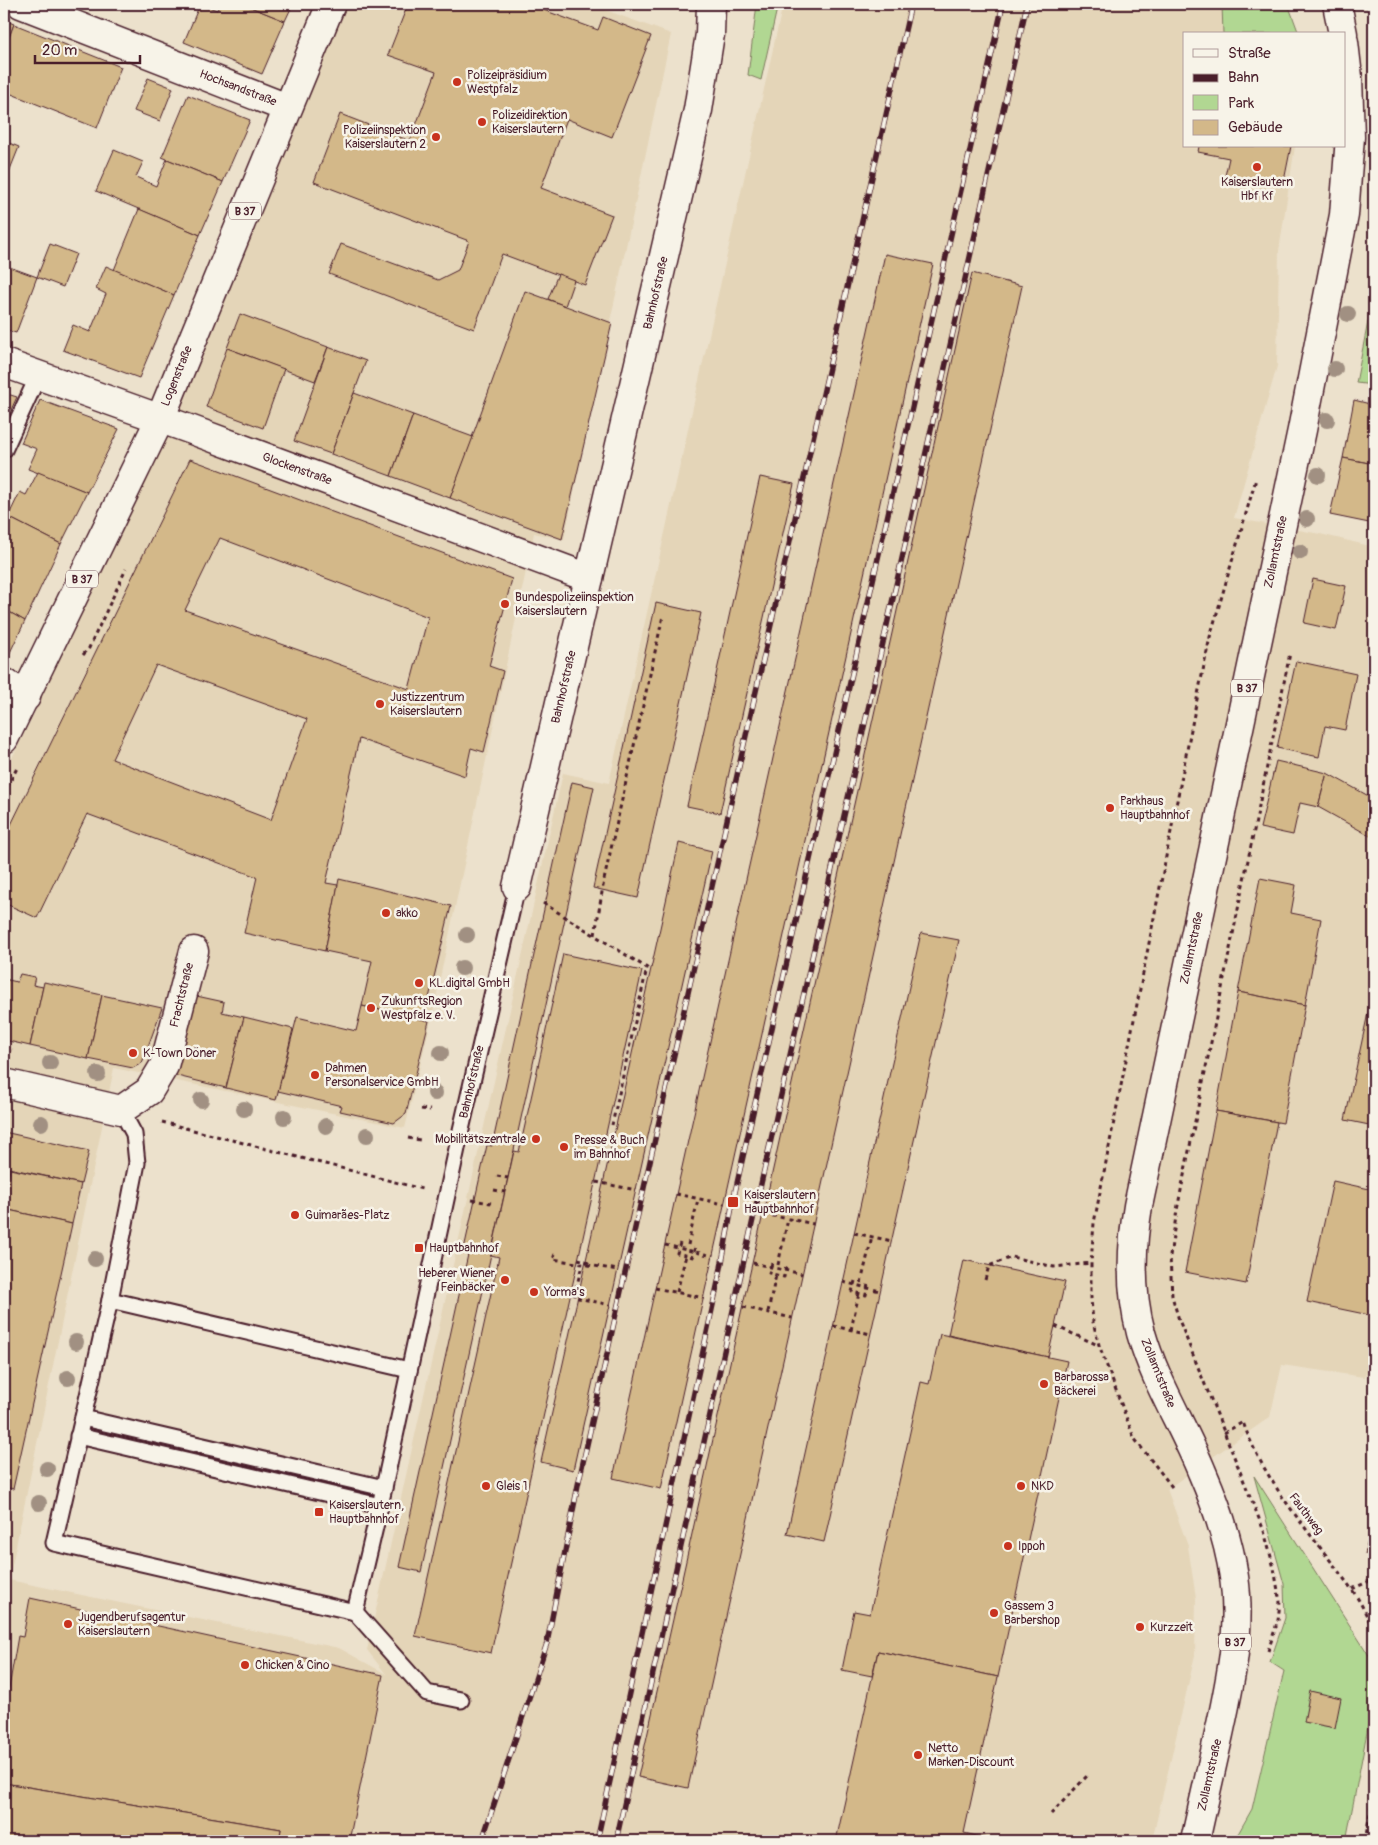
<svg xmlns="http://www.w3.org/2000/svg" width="1378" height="1845" font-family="Pangolin,sans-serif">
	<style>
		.built { fill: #e4d5b8 }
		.green { fill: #b1d792; stroke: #7e7b5e }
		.building { fill: #d3b889; stroke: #4a1f2b; fill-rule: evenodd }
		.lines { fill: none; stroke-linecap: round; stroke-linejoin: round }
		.lane-casing { stroke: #4a1f2b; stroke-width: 19 }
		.street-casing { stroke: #4a1f2b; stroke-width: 31 }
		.primary-casing { stroke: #4a1f2b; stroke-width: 31 }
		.path { stroke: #4a1f2b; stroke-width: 3; stroke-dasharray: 4 4; stroke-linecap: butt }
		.lane { stroke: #f7f3e8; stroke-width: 15 }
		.street { stroke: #f7f3e8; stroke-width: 28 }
		.primary { stroke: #f7f3e8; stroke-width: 28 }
		.rail-casing { stroke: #4a1f2b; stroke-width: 5.5 }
		.rail { stroke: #f7f3e8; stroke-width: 4; stroke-dasharray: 11; stroke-linecap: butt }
		.tree { fill: #a19082 }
		.poi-dot { fill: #c8321e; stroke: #f7f3e8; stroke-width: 2 }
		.labels { text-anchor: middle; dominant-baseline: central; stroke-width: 5; stroke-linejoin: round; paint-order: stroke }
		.shield { fill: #f7f3e8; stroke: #7e5f64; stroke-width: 1 }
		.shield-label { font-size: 11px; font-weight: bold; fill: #4a1f2b }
		.poi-label { font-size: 12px; fill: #4a1f2b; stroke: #f7f3e8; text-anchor: start }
		.street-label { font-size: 12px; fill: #4a1f2b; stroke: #f7f3e8 }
	</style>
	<rect width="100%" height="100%" fill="#ece1cc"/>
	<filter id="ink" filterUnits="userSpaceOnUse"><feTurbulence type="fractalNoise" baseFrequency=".02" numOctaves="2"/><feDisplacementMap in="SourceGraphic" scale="10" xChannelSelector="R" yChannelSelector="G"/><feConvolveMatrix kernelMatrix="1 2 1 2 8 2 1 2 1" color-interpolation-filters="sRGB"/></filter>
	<g filter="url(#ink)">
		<polygon class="built" points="342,4 589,4 671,34 564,540 534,533 431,1021 405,1128 114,1068 9,1580 339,1648 386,1674 367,1650 563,773 609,783 783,4 1222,4 1223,34 1184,34 1184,146 1295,146 1279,251 1277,366 1234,518 1320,534 1374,547 1374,1361 1364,1377 1282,1365 1270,1417 1167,1489 1188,1546 1196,1598 1195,1655 1152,1841 4,1841 4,774 31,720 183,391"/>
		<g class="green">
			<polygon points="757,4 778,4 761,80 748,75"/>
			<polygon points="1222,4 1288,4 1299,34 1223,34"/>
			<polygon points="1374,291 1374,385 1356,383"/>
			<polygon points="1254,1476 1372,1660 1372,1706 1346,1841 1234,1841 1252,1809 1284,1671 1270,1662 1285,1618 1284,1584"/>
		</g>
		<g class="building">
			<polygon points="200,4 217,10 220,4 243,4 285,21 262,74 184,42"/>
			<polygon points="243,4 293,4 285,21"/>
			<polygon points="408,4 527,4 598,30 603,17 651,36 612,137 567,119 541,188 612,215 585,285 502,254 474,329 329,274 341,244 438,280 458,270 469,241 314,182 340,114 410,141 436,72 388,55"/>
			<polygon points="4,20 14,24 4,51"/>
			<polygon points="14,24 121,67 97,128 4,91 6,83 4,82 4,51"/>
			<polygon points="148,78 173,88 160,121 134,111"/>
			<polygon points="188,95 250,120 223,182 162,157"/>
			<polygon points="4,141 19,147 7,177 4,176"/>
			<polygon points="1199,146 1291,146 1283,186 1225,176 1229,158 1198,152"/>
			<polygon points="114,150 143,162 136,177 156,186 167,159 223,182 200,235 96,191"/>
			<polygon points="139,209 200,235 174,295 114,270"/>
			<polygon points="50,244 76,254 63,287 37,277"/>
			<polygon points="885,254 933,264 661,1489 613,1478"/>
			<polygon points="4,265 37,277 16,333 4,329"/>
			<polygon points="106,266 174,295 139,378 63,350 73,325 90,332 106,294 96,289"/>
			<polygon points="972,273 1022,286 688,1788 638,1777"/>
			<polygon points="558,274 574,280 565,306 548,299"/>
			<polygon points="525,291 612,323 562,539 450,498"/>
			<polygon points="240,314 328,347 315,381 227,348"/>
			<polygon points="328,347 366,361 331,454 294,441"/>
			<polygon points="227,348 284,369 263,428 206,407"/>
			<polygon points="4,393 17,397 4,425"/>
			<polygon points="354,393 413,415 391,476 331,454"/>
			<polygon points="40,400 119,429 87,492 28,469 37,449 21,443"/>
			<polygon points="1354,400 1374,405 1374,464 1343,458"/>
			<polygon points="413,415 473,437 450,498 391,476"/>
			<polygon points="1343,458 1374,464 1374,524 1330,515"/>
			<path d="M190,459l322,120 -23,87 14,5 -19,81 -13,-4 -6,28 -106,-37 -33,144 12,2 -13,66 -81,-18 13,-56 -170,-63 -50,104 -33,-15v-64zM220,538l208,79 -19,72 -224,-79zM156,665l151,54 -36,101 -159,-61z"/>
			<polygon points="38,472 87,492 61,544 8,517 20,492 26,495"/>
			<polygon points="760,477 794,484 720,813 687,806"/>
			<polygon points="4,515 61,544 25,621 4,609"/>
			<polygon points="1313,579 1346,586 1336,630 1304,623"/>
			<polygon points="656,603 701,613 638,898 593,888"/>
			<polygon points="4,609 25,621 4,665"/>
			<polygon points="1296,661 1356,674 1345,730 1325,726 1319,757 1277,748"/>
			<polygon points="1276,761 1327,773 1318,807 1300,803 1293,835 1260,828"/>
			<polygon points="1327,773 1374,799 1374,838 1318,807"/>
			<polygon points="572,782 594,787 421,1572 399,1567 469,1250 464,1249 487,1145 492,1146"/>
			<polygon points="679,843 712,851 573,1470 541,1462"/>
			<polygon points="1260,878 1296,885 1291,913 1321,919 1305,1005 1238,992"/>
			<polygon points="339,879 451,906 424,1019 362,1006 372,961 325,951"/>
			<polygon points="921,933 959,940 824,1542 787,1534"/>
			<polygon points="563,954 642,971 491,1653 415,1636 499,1257 491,1255 514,1151 519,1152"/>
			<polygon points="20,974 35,977 33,985 43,987 30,1046 4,1040 4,979 17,982"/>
			<polygon points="44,982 102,995 88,1059 30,1046"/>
			<polygon points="1238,992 1305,1005 1283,1123 1216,1111"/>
			<polygon points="102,995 162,1008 142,1063 133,1068 88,1059"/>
			<polygon points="192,995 224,1002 222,1012 244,1017 226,1088 173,1075"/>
			<polygon points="1371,999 1374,999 1374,1126 1345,1120"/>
			<polygon points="362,1006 429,1021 406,1114 394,1123 340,1111 342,1106 278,1091 297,1017 356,1031"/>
			<polygon points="244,1017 293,1029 276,1100 226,1088"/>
			<polygon points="1216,1111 1277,1122 1246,1284 1185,1272"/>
			<polygon points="4,1132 89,1151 81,1184 4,1167"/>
			<polygon points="10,1169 81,1184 72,1224 4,1209 4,1198"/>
			<polygon points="1333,1181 1374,1190 1374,1316 1307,1302"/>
			<polygon points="4,1209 72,1224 13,1489 4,1487"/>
			<polygon points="964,1260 1065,1282 1048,1357 948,1335"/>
			<polygon points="940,1334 1067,1361 998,1677 878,1651 872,1676 842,1670 854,1611 870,1614 921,1382 929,1384"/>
			<polygon points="1372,1521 1374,1521 1374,1556 1365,1554"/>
			<polygon points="30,1598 383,1675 349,1841 279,1841 281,1829 4,1783 4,1711 5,1711 18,1636 23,1637"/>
			<polygon points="878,1651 998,1677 964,1833 997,1841 836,1841"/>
			<polygon points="1310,1691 1341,1698 1335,1728 1304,1722"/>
			<polygon points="4,1783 281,1829 279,1841 4,1841"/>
		</g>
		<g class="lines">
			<defs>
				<g id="lane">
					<polyline points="4,450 38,376"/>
					<polyline points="121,1110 134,1134 137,1163 110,1300 54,1543 355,1612 380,1506 461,1130 517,887"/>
					<polyline points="110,1300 409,1370"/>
					<polyline points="83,1418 384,1488"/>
					<polyline points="78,1436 380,1506"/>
					<polyline points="355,1612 427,1693 461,1700"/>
				</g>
				<g id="street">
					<polyline points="21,4 287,108"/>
					<polyline points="4,363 192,430 589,578"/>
					<polyline points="4,682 26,697"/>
					<polyline points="517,887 698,110 710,34 711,4"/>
					<polyline points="4,1083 121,1110 149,1091 164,1066 194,951"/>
				</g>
				<g id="primary">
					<polyline points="1337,4 1343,34"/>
					<polyline points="4,739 160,419 331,4"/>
					<path d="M1195,1841c8,-36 16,-71 24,-107 11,-51 23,-105 15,-157 -5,-35 -18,-73 -32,-105 -19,-47 -47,-90 -61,-139 -11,-41 -10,-86 -3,-127l164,-776 42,-215 6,-78 -2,-60 -4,-35"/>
				</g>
			</defs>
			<use href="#lane" class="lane-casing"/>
			<use href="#street" class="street-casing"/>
			<use href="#primary" class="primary-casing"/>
			<g class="path">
				<polyline points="83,655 89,648 126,569"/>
				<polyline points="4,794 17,768"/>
				<polyline points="543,903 647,968 612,1125"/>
				<polyline points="595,935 604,880 663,616"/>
				<polyline points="4,1048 12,1050"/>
				<polyline points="421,1109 430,1110"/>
				<polyline points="162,1122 422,1189"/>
				<polyline points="408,1138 420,1140"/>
				<polyline points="497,1176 508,1178"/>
				<polyline points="596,1182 636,1190"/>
				<polyline points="494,1190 505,1192"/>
				<polyline points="676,1194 724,1204"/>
				<polyline points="472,1200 491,1203"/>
				<polyline points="764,1214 814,1224"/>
				<polyline points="854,1233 892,1241"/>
				<polyline points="680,1243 677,1253 693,1257 695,1246"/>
				<polyline points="665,1245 713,1256"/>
				<polyline points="688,1245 698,1199"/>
				<polyline points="555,1254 553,1259 618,1270"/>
				<polyline points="578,1259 586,1261 589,1264"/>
				<polyline points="753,1263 802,1274"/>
				<polyline points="772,1263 769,1273 784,1277 786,1266"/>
				<polyline points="778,1265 788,1219"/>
				<polyline points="581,1269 574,1297 610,1305"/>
				<polyline points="985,1280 989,1266 1012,1257 1054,1267 1091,1263"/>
				<polyline points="855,1281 852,1292 866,1295 868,1284"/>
				<polyline points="843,1282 880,1291"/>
				<polyline points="861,1283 872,1237"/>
				<polyline points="655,1288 704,1298"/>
				<polyline points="677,1292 686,1255"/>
				<polyline points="743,1307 792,1318"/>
				<polyline points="768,1312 776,1275"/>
				<polyline points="833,1326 871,1334"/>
				<polyline points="1055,1326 1098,1345"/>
				<polyline points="851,1330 859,1293"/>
				<path d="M1224,1433l19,-11c22,63 69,112 107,165 10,13 17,29 24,44"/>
				<polyline points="1172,1487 1134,1438 1099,1345 1093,1322 1091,1299 1091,1263 1094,1223 1196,704 1210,637 1256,479"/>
				<polyline points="1352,1589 1374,1579"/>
				<polyline points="1268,1651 1278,1620 1280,1602 1274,1568 1264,1531 1179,1320 1172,1296 1170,1256 1177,1210 1290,653"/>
				<polyline points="1051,1814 1087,1776"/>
				<polyline points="1160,1841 1161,1834"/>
				<polyline points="1365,1841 1374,1791"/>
			</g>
			<use href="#lane" class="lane"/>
			<use href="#street" class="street"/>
			<use href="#primary" class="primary"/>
			<defs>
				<g id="rail">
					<polyline points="482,1841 547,1643 578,1485 639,1210 911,4"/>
					<polyline points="597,1841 721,1268 733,1201 1003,4"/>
					<polyline points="616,1841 756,1206 1027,4"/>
				</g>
			</defs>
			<use href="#rail" class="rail-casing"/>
			<use href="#rail" class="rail"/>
		</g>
		<g class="tree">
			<circle cx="1348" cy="314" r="8"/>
			<circle cx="1335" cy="369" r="8"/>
			<circle cx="1327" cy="420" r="8"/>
			<circle cx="1318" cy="475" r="8"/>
			<circle cx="1307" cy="519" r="8"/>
			<circle cx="1300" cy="552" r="8"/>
			<circle cx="467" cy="935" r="8"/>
			<circle cx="462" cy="968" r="8"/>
			<circle cx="441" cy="1053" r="8"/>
			<circle cx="50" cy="1063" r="8"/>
			<circle cx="98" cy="1074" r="8"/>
			<circle cx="435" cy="1093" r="8"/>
			<circle cx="201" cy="1100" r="8"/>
			<circle cx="244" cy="1109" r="8"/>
			<circle cx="284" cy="1117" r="8"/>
			<circle cx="41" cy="1123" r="8"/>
			<circle cx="326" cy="1126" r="8"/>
			<circle cx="367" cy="1135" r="8"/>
			<circle cx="95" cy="1259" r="8"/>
			<circle cx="76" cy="1342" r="8"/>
			<circle cx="68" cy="1378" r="8"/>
			<circle cx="47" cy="1469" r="8"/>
			<circle cx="39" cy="1503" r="8"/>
		</g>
	</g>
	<g class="poi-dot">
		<circle cx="457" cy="82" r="5"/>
		<circle cx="482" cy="122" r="5"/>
		<circle cx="436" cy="137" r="5"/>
		<circle cx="1257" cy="167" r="5"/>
		<circle cx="505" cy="604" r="5"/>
		<circle cx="380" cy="704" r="5"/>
		<circle cx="1110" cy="808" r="5"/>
		<circle cx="386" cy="913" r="5"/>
		<circle cx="419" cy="983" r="5"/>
		<circle cx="371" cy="1008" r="5"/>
		<circle cx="133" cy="1053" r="5"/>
		<circle cx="315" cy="1075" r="5"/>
		<circle cx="536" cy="1139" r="5"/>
		<circle cx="564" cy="1147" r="5"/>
		<rect x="727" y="1196" width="12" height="12" rx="2.5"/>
		<circle cx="295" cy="1215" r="5"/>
		<rect x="414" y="1243" width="10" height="10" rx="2.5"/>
		<circle cx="505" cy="1280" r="5"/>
		<circle cx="534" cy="1292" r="5"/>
		<circle cx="1044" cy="1384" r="5"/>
		<circle cx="486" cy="1486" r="5"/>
		<circle cx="1021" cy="1486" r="5"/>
		<rect x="314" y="1507" width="10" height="10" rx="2.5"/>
		<circle cx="1008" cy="1546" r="5"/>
		<circle cx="994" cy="1613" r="5"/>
		<circle cx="68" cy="1624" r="5"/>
		<circle cx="1140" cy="1627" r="5"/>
		<circle cx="245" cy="1665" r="5"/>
		<circle cx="918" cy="1755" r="5"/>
	</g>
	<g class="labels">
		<g class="shield">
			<rect x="229" y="202.5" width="32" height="17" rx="4"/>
			<rect x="66" y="570.5" width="32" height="17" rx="4"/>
			<rect x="1231" y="679.5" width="32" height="17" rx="4"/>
			<rect x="1219" y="1633.5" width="32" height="17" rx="4"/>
		</g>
		<g class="shield-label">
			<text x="245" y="211">B 37</text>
			<text x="82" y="579">B 37</text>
			<text x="1247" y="688">B 37</text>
			<text x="1235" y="1642">B 37</text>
		</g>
		<g class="poi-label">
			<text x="467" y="75">Polizeipräsidium<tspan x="467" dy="14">Westpfalz</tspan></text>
			<text x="492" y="115">Polizeidirektion<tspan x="492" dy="14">Kaiserslautern</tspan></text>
			<text x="426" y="130" text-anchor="end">Polizeiinspektion<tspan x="426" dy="14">Kaiserslautern 2</tspan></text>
			<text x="1257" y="182" text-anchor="middle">Kaiserslautern<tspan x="1257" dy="14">Hbf Kf</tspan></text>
			<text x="515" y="597">Bundespolizeiinspektion<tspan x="515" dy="14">Kaiserslautern</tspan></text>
			<text x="390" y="697">Justizzentrum<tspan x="390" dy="14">Kaiserslautern</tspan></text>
			<text x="1120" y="801">Parkhaus<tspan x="1120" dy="14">Hauptbahnhof</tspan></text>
			<text x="396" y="913">akko</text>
			<text x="429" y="983">KL.digital GmbH</text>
			<text x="381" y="1001">ZukunftsRegion<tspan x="381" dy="14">Westpfalz e. V.</tspan></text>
			<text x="143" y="1053">K-Town Döner</text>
			<text x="325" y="1068">Dahmen<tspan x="325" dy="14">Personalservice GmbH</tspan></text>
			<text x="526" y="1139" text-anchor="end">Mobilitätszentrale</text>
			<text x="574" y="1140">Presse &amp; Buch<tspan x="574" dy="14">im Bahnhof</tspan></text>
			<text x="744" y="1195">Kaiserslautern<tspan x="744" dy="14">Hauptbahnhof</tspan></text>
			<text x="305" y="1215">Guimarães-Platz</text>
			<text x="429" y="1248">Hauptbahnhof</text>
			<text x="495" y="1273" text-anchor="end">Heberer Wiener<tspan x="495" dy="14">Feinbäcker</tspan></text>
			<text x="544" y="1292">Yorma's</text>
			<text x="1054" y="1377">Barbarossa<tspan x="1054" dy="14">Bäckerei</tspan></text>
			<text x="496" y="1486">Gleis 1</text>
			<text x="1031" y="1486">NKD</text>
			<text x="329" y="1505">Kaiserslautern,<tspan x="329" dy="14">Hauptbahnhof</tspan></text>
			<text x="1018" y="1546">Ippoh</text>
			<text x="1004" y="1606">Gassem 3<tspan x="1004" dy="14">Barbershop</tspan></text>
			<text x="78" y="1617">Jugendberufsagentur<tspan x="78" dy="14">Kaiserslautern</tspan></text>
			<text x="1150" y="1627">Kurzzeit</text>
			<text x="255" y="1665">Chicken &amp; Cino</text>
			<text x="928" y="1748">Netto<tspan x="928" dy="14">Marken-Discount</tspan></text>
		</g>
		<g class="street-label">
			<text transform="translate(238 88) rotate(21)">Hochsandstraße</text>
			<text transform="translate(656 293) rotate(-77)">Bahnhofstraße</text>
			<text transform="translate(177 376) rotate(-68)">Logenstraße</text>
			<text transform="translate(297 469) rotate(20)">Glockenstraße</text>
			<text transform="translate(1276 552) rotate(-78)">Zollamtstraße</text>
			<text transform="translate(564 687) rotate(-77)">Bahnhofstraße</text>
			<text transform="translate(1192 948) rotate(-78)">Zollamtstraße</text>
			<text transform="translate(182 995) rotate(-76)">Frachtstraße</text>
			<text transform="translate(472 1082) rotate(-77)">Bahnhofstraße</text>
			<text transform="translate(1158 1373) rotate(68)">Zollamtstraße</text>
			<text transform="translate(1306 1514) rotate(53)">Fauthweg</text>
			<text transform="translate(1210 1775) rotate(-77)">Zollamtstraße</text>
		</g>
	</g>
	<rect width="1378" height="1845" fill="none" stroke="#f7f3e8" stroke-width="20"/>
	<rect x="10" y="10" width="1358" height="1825" fill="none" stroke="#4a1f2b" stroke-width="2" filter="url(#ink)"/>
	<rect x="1183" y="32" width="162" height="115" fill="#f7f3e8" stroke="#b29e9c"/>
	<rect x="1193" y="49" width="25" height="8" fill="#f7f3e8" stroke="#b29e9c"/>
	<text x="1228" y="58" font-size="15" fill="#4a1f2b">Straße</text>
	<rect x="1193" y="74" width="25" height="8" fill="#4a1f2b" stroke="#b29e9c"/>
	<text x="1228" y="82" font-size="15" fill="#4a1f2b">Bahn</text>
	<rect x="1193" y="95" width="25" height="15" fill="#b1d792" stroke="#b29e9c"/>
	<text x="1228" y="108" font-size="15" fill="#4a1f2b">Park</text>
	<rect x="1193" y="120" width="25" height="15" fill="#d3b889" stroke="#b29e9c"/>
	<text x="1228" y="132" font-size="15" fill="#4a1f2b">Gebäude</text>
	<path d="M35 55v8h105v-8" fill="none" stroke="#4a1f2b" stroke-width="2.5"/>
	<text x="42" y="55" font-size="15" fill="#4a1f2b" stroke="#f7f3e8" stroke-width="4" paint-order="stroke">20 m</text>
</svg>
